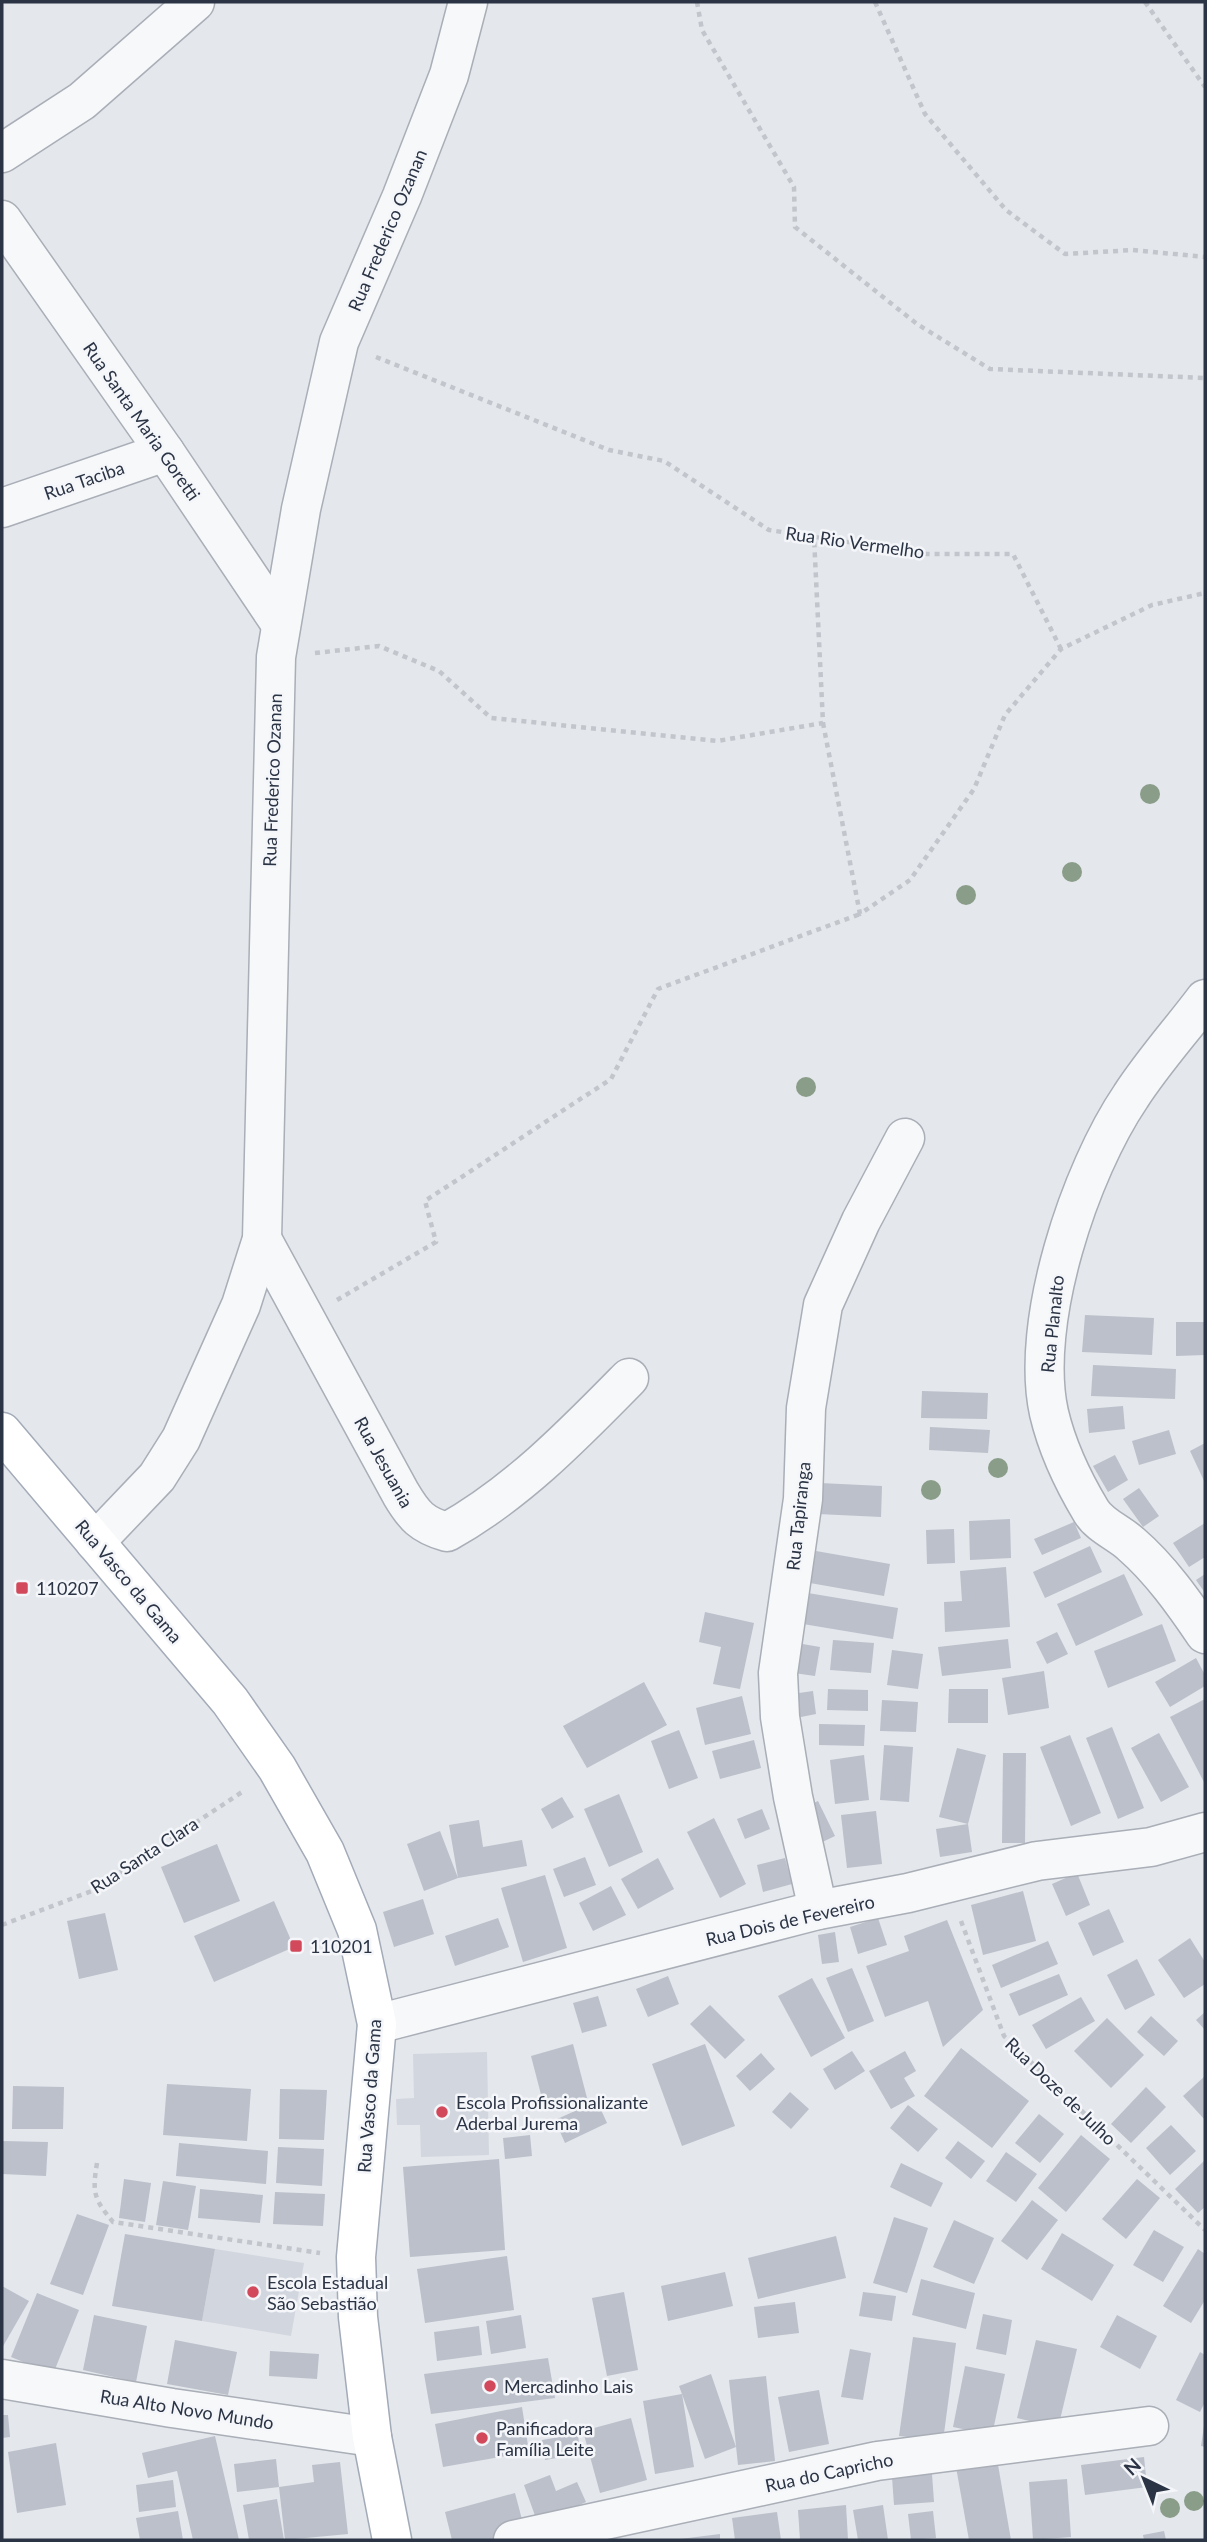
<svg xmlns="http://www.w3.org/2000/svg" width="1207" height="2542" font-family="Lato,sans-serif">
	<style>
		.built { fill: #d2d6de }
		.building { fill: #bbc0ca }
		.lines { fill: none; stroke-linecap: round; stroke-linejoin: round }
		.minor-casing { stroke: #a9aeb7; stroke-width: 41 }
		.major-casing { stroke: #a3abb8; stroke-width: 41 }
		.path { stroke: #c2c5cb; stroke-width: 4.5; stroke-dasharray: 5 5; stroke-linecap: butt }
		.minor { stroke: #f7f8fa; stroke-width: 38 }
		.major { stroke: #fff; stroke-width: 38 }
		.tree { fill: #899d89 }
		.poi-dot { fill: #d1495b; stroke: #f4f6f9; stroke-width: 2.5 }
		.labels { text-anchor: middle; dominant-baseline: central; stroke-width: 5; stroke-linejoin: round; paint-order: stroke }
		.street-label { font-size: 18px; fill: #2b3445; stroke: #f4f6f9 }
		.poi-label { font-size: 18px; fill: #2b3445; stroke: #f4f6f9; text-anchor: start }
	</style>
	<rect width="100%" height="100%" fill="#e4e7ec"/>
	<g class="built">
		<polygon points="487,2052 489,2155 421,2157 420,2125 397,2125 396,2099 414,2098 413,2054"/>
		<polygon points="215,2249 304,2263 291,2336 202,2321"/>
	</g>
	<g class="building">
		<polygon points="1085,1315 1154,1318 1152,1355 1082,1352"/>
		<polygon points="1176,1322 1205,1322 1205,1355 1176,1356"/>
		<polygon points="1093,1365 1176,1369 1175,1399 1091,1396"/>
		<polygon points="922,1391 988,1393 987,1419 921,1418"/>
		<polygon points="1123,1406 1125,1429 1089,1433 1087,1409"/>
		<polygon points="930,1427 990,1430 988,1453 929,1450"/>
		<polygon points="1169,1430 1176,1454 1139,1465 1132,1441"/>
		<polygon points="1205,1443 1205,1483 1190,1451"/>
		<polygon points="1115,1455 1128,1480 1108,1492 1093,1466"/>
		<polygon points="820,1483 882,1486 881,1517 818,1514"/>
		<polygon points="1139,1488 1159,1516 1143,1527 1123,1499"/>
		<polygon points="1010,1519 1011,1558 970,1560 969,1521"/>
		<polygon points="1074,1522 1081,1538 1042,1555 1034,1539"/>
		<polygon points="1205,1523 1205,1557 1189,1567 1173,1543"/>
		<polygon points="954,1529 955,1563 927,1564 926,1530"/>
		<polygon points="1090,1546 1102,1572 1045,1598 1033,1572"/>
		<polygon points="816,1551 890,1564 884,1596 810,1583"/>
		<polygon points="1006,1567 1010,1627 945,1632 944,1602 962,1601 960,1571"/>
		<polygon points="1124,1574 1143,1615 1076,1646 1057,1604"/>
		<polygon points="1205,1574 1205,1593 1196,1580"/>
		<polygon points="808,1593 898,1608 893,1639 803,1624"/>
		<polygon points="705,1612 754,1623 740,1689 713,1684 721,1647 699,1642"/>
		<polygon points="1162,1624 1176,1661 1108,1688 1094,1651"/>
		<polygon points="1057,1632 1068,1654 1047,1664 1036,1642"/>
		<polygon points="1008,1639 1011,1668 942,1676 938,1647"/>
		<polygon points="833,1640 874,1643 871,1673 830,1670"/>
		<polygon points="791,1642 820,1647 815,1676 787,1672"/>
		<polygon points="892,1650 923,1654 918,1689 887,1685"/>
		<polygon points="1196,1658 1205,1675 1205,1686 1170,1707 1155,1682"/>
		<polygon points="1044,1671 1049,1708 1008,1715 1002,1678"/>
		<polygon points="644,1682 667,1725 587,1768 563,1726"/>
		<polygon points="828,1689 868,1690 868,1711 827,1710"/>
		<polygon points="949,1689 988,1689 988,1723 948,1723"/>
		<polygon points="813,1691 816,1714 796,1718 792,1694"/>
		<polygon points="742,1696 751,1734 705,1745 696,1708"/>
		<polygon points="1205,1699 1205,1784 1170,1717"/>
		<polygon points="882,1700 918,1702 916,1732 880,1731"/>
		<polygon points="819,1724 865,1725 864,1746 819,1745"/>
		<polygon points="1112,1727 1144,1808 1118,1819 1086,1738"/>
		<polygon points="679,1730 698,1778 669,1789 651,1741"/>
		<polygon points="1159,1733 1189,1787 1161,1802 1131,1748"/>
		<polygon points="1070,1735 1101,1813 1071,1826 1040,1747"/>
		<polygon points="754,1740 761,1768 720,1779 712,1751"/>
		<polygon points="884,1745 913,1747 909,1802 880,1800"/>
		<polygon points="957,1748 986,1755 968,1824 939,1817"/>
		<polygon points="1003,1753 1026,1753 1025,1843 1002,1843"/>
		<polygon points="864,1755 869,1800 835,1804 830,1760"/>
		<polygon points="619,1794 643,1852 609,1867 584,1809"/>
		<polygon points="562,1797 574,1817 552,1829 541,1809"/>
		<polygon points="818,1801 835,1836 814,1846 797,1811"/>
		<polygon points="762,1809 770,1829 745,1839 737,1819"/>
		<polygon points="876,1811 882,1864 847,1868 841,1815"/>
		<polygon points="714,1818 746,1884 720,1898 687,1832"/>
		<polygon points="479,1820 483,1847 522,1840 527,1866 458,1878 424,1891 407,1844 440,1831 458,1878 449,1825"/>
		<polygon points="968,1824 972,1852 940,1857 936,1829"/>
		<polygon points="217,1844 240,1901 184,1923 161,1867"/>
		<polygon points="585,1857 596,1885 564,1897 553,1869"/>
		<polygon points="658,1858 674,1889 638,1909 621,1879"/>
		<polygon points="785,1858 792,1884 763,1892 757,1865"/>
		<polygon points="1077,1873 1090,1905 1066,1916 1052,1884"/>
		<polygon points="545,1875 567,1948 523,1962 501,1888"/>
		<polygon points="611,1886 626,1915 593,1931 579,1903"/>
		<polygon points="1023,1891 1036,1941 983,1955 971,1905"/>
		<polygon points="423,1899 434,1934 394,1947 383,1912"/>
		<polygon points="274,1901 294,1947 214,1982 194,1936"/>
		<polygon points="1109,1909 1124,1942 1093,1956 1078,1923"/>
		<polygon points="105,1913 118,1970 79,1979 67,1921"/>
		<polygon points="498,1918 509,1947 455,1966 445,1936"/>
		<polygon points="878,1918 887,1945 858,1954 850,1927"/>
		<polygon points="947,1920 983,2010 943,2047 928,2001 885,2017 866,1966 909,1951 904,1936"/>
		<polygon points="835,1932 839,1962 822,1964 818,1935"/>
		<polygon points="1190,1938 1205,1962 1205,1984 1184,1998 1158,1960"/>
		<polygon points="1048,1941 1058,1964 1001,1988 992,1965"/>
		<polygon points="1137,1959 1155,1995 1125,2010 1107,1975"/>
		<polygon points="852,1968 874,2021 848,2032 826,1978"/>
		<polygon points="1059,1974 1068,1995 1019,2016 1009,1994"/>
		<polygon points="668,1976 679,2004 648,2017 636,1989"/>
		<polygon points="812,1978 845,2038 811,2057 778,1996"/>
		<polygon points="598,1996 607,2026 582,2033 573,2003"/>
		<polygon points="1081,1997 1095,2021 1046,2049 1032,2025"/>
		<polygon points="710,2005 745,2040 725,2059 690,2024"/>
		<polygon points="1205,2012 1205,2030 1196,2020"/>
		<polygon points="1151,2016 1178,2041 1164,2056 1137,2032"/>
		<polygon points="1107,2018 1144,2055 1111,2088 1074,2051"/>
		<polygon points="573,2044 587,2098 545,2110 531,2056"/>
		<polygon points="705,2044 735,2126 682,2146 652,2064"/>
		<polygon points="961,2048 1029,2101 992,2148 924,2096"/>
		<polygon points="852,2051 865,2071 835,2090 823,2069"/>
		<polygon points="905,2051 916,2071 904,2078 915,2096 891,2109 869,2071"/>
		<polygon points="761,2053 775,2069 750,2091 736,2076"/>
		<polygon points="1205,2076 1205,2120 1183,2096"/>
		<polygon points="167,2084 251,2089 247,2141 163,2135"/>
		<polygon points="13,2086 64,2087 63,2129 12,2129"/>
		<polygon points="1146,2087 1166,2107 1131,2143 1111,2124"/>
		<polygon points="280,2089 327,2090 324,2140 279,2139"/>
		<polygon points="790,2092 809,2109 791,2129 772,2112"/>
		<polygon points="597,2101 607,2123 565,2143 555,2120"/>
		<polygon points="908,2105 938,2129 918,2152 890,2128"/>
		<polygon points="1039,2114 1064,2134 1040,2163 1015,2143"/>
		<polygon points="1171,2125 1196,2151 1170,2175 1146,2148"/>
		<polygon points="530,2135 532,2156 505,2159 503,2138"/>
		<polygon points="1081,2135 1110,2159 1066,2212 1038,2188"/>
		<polygon points="2,2141 48,2142 46,2176 2,2174"/>
		<polygon points="958,2141 985,2161 971,2179 945,2158"/>
		<polygon points="179,2143 268,2151 266,2184 176,2176"/>
		<polygon points="278,2147 324,2149 322,2186 276,2183"/>
		<polygon points="1006,2152 1037,2174 1016,2202 986,2181"/>
		<polygon points="499,2159 505,2250 410,2257 403,2167"/>
		<polygon points="1205,2160 1205,2207 1198,2213 1175,2189"/>
		<polygon points="901,2163 943,2183 931,2207 890,2187"/>
		<polygon points="124,2179 151,2183 145,2222 119,2218"/>
		<polygon points="1137,2179 1160,2198 1126,2239 1102,2219"/>
		<polygon points="163,2181 196,2186 188,2230 156,2225"/>
		<polygon points="200,2189 263,2195 260,2223 198,2218"/>
		<polygon points="275,2192 325,2194 323,2226 273,2224"/>
		<polygon points="1032,2200 1058,2220 1027,2260 1001,2241"/>
		<polygon points="77,2214 109,2225 83,2295 50,2284"/>
		<polygon points="894,2217 928,2228 907,2293 873,2283"/>
		<polygon points="954,2220 994,2238 974,2284 933,2267"/>
		<polygon points="1154,2230 1184,2247 1163,2282 1133,2265"/>
		<polygon points="1062,2233 1114,2265 1092,2301 1041,2269"/>
		<polygon points="125,2234 215,2249 202,2321 112,2306"/>
		<polygon points="836,2236 846,2278 758,2299 748,2258"/>
		<polygon points="1198,2249 1205,2254 1205,2300 1191,2323 1163,2306"/>
		<polygon points="507,2256 514,2310 425,2323 417,2269"/>
		<polygon points="725,2272 733,2306 668,2321 661,2286"/>
		<polygon points="921,2279 975,2293 966,2329 912,2315"/>
		<polygon points="2,2286 29,2301 2,2348"/>
		<polygon points="624,2292 638,2370 607,2376 592,2298"/>
		<polygon points="863,2292 896,2296 892,2321 859,2316"/>
		<polygon points="37,2293 79,2310 53,2374 11,2357"/>
		<polygon points="795,2302 799,2333 758,2338 754,2307"/>
		<polygon points="983,2314 1012,2320 1006,2355 976,2349"/>
		<polygon points="94,2315 147,2326 136,2382 83,2370"/>
		<polygon points="521,2315 526,2348 491,2354 486,2321"/>
		<polygon points="1117,2315 1157,2336 1140,2369 1100,2347"/>
		<polygon points="479,2326 482,2355 437,2361 434,2332"/>
		<polygon points="913,2337 956,2343 943,2441 899,2436"/>
		<polygon points="175,2340 237,2352 228,2395 167,2384"/>
		<polygon points="1036,2340 1077,2349 1058,2428 1017,2418"/>
		<polygon points="850,2349 871,2353 863,2400 841,2397"/>
		<polygon points="270,2351 319,2354 317,2379 269,2376"/>
		<polygon points="1200,2352 1205,2355 1205,2402 1200,2412 1176,2400"/>
		<polygon points="548,2358 555,2398 431,2414 424,2374"/>
		<polygon points="965,2366 1005,2374 992,2435 953,2427"/>
		<polygon points="711,2374 736,2447 705,2459 682,2394 694,2467 655,2474 643,2401 682,2394 679,2386"/>
		<polygon points="766,2376 775,2461 738,2465 729,2380"/>
		<polygon points="819,2390 829,2444 789,2452 778,2397"/>
		<polygon points="522,2407 529,2452 443,2467 435,2424"/>
		<polygon points="2,2415 8,2415 10,2437 2,2438"/>
		<polygon points="631,2418 647,2480 600,2493 583,2431"/>
		<polygon points="1204,2426 1205,2426 1205,2447 1201,2446"/>
		<polygon points="578,2434 580,2454 545,2460 542,2440"/>
		<polygon points="215,2436 231,2505 239,2540 193,2540 177,2471 148,2478 142,2453"/>
		<polygon points="56,2443 66,2505 17,2513 8,2452"/>
		<polygon points="1144,2457 1147,2487 1085,2495 1081,2465"/>
		<polygon points="276,2459 279,2487 237,2492 234,2464"/>
		<polygon points="997,2459 1011,2540 969,2540 956,2467"/>
		<polygon points="340,2462 348,2534 285,2540 279,2487 314,2482 312,2465"/>
		<polygon points="932,2474 934,2502 894,2505 892,2477"/>
		<polygon points="550,2475 556,2491 577,2482 586,2502 538,2524 524,2485"/>
		<polygon points="1067,2479 1071,2537 1033,2540 1029,2482"/>
		<polygon points="173,2480 176,2507 139,2512 136,2485"/>
		<polygon points="515,2493 525,2531 487,2540 452,2540 445,2512"/>
		<polygon points="277,2499 284,2540 249,2540 243,2505"/>
		<polygon points="846,2505 848,2540 800,2540 798,2510"/>
		<polygon points="883,2505 888,2540 858,2540 853,2510"/>
		<polygon points="178,2511 183,2540 140,2540 136,2518"/>
		<polygon points="933,2511 936,2538 911,2540 908,2514"/>
		<polygon points="777,2512 781,2540 735,2540 732,2518"/>
		<polygon points="1164,2531 1166,2540 1144,2540 1143,2535"/>
		<polygon points="720,2534 720,2540 680,2540 680,2539"/>
	</g>
	<g class="lines">
		<defs>
			<g id="minor">
				<polyline points="2,153 82,101 195,2"/>
				<polyline points="2,220 165,452 280,623"/>
				<polyline points="2,508 165,452"/>
				<path d="M1205,999c-24,32 -52,63 -74,97 -51,75 -102,227 -82,317 8,34 24,68 42,98 8,14 28,22 40,33 29,25 53,59 74,90"/>
				<path d="M262,1239l139,255c13,22 21,31 46,38 70,-39 127,-98 182,-154"/>
				<polyline points="95,1542 157,1477 181,1439 241,1305 262,1239 276,657 301,509 339,342 402,196 449,75 468,2"/>
				<polyline points="818,1910 793,1797 780,1717 778,1673 803,1499 806,1408 823,1305 861,1221 905,1138"/>
				<polyline points="377,2024 818,1910 908,1893 1037,1861 1151,1847 1205,1832"/>
				<polyline points="2,2379 172,2408 372,2437"/>
				<polyline points="513,2540 877,2461 1149,2426"/>
			</g>
			<polyline id="major" points="2,1432 230,1701 277,1768 325,1852 357,1930 377,2024 356,2257 358,2317 372,2437 392,2540"/>
		</defs>
		<use href="#minor" class="minor-casing"/>
		<use href="#major" class="major-casing"/>
		<g class="path">
			<polyline points="697,2 702,30 794,187 795,227 917,324 990,369 1205,378"/>
			<polyline points="875,2 925,114 1006,210 1065,254 1133,250 1205,257"/>
			<polyline points="1145,2 1205,87"/>
			<polyline points="376,357 609,450 664,461 769,530 927,554 1013,554 1061,649"/>
			<polyline points="315,653 379,646 439,671 491,718 717,741 823,723 814,537"/>
			<polyline points="823,723 860,914 910,880 974,789 1005,715 1061,649 1152,605 1205,593"/>
			<polyline points="337,1300 436,1242 425,1201 611,1079 658,989 860,914"/>
			<polyline points="961,1921 1004,2036 1205,2230"/>
			<polyline points="2,1925 92,1891 245,1790"/>
			<path d="M97,2163c-5,30 -3,36 16,59l207,31"/>
		</g>
		<use href="#minor" class="minor"/>
		<use href="#major" class="major"/>
	</g>
	<g class="tree">
		<circle cx="1150" cy="794" r="10"/>
		<circle cx="1072" cy="872" r="10"/>
		<circle cx="966" cy="895" r="10"/>
		<circle cx="806" cy="1087" r="10"/>
		<circle cx="998" cy="1468" r="10"/>
		<circle cx="931" cy="1490" r="10"/>
		<circle cx="1194" cy="2501" r="10"/>
		<circle cx="1170" cy="2508" r="10"/>
	</g>
	<g class="poi-dot">
		<rect x="15" y="1581" width="14" height="14" rx="3.5"/>
		<rect x="289" y="1939" width="14" height="14" rx="3.5"/>
		<circle cx="442" cy="2112" r="7"/>
		<circle cx="253" cy="2292" r="7"/>
		<circle cx="490" cy="2386" r="7"/>
		<circle cx="482" cy="2438" r="7"/>
	</g>
	<g class="labels">
		<g class="street-label">
			<text transform="translate(387 230) rotate(-67)">Rua Frederico Ozanan</text>
			<text transform="translate(142 421) rotate(55)">Rua Santa Maria Goretti</text>
			<text transform="translate(84 480) rotate(-19)">Rua Taciba</text>
			<text transform="translate(855 542) rotate(8)">Rua Rio Vermelho</text>
			<text transform="translate(272 780) rotate(-88)">Rua Frederico Ozanan</text>
			<text transform="translate(1052 1324) rotate(-84)">Rua Planalto</text>
			<text transform="translate(384 1462) rotate(61)">Rua Jesuania</text>
			<text transform="translate(798 1516) rotate(-84)">Rua Tapiranga</text>
			<text transform="translate(129 1581) rotate(50)">Rua Vasco da Gama</text>
			<text transform="translate(144 1855) rotate(-33)">Rua Santa Clara</text>
			<text transform="translate(790 1920) rotate(-13)">Rua Dois de Fevereiro</text>
			<text transform="translate(1061 2091) rotate(44)">Rua Doze de Julho</text>
			<text transform="translate(369 2096) rotate(-86)">Rua Vasco da Gama</text>
			<text transform="translate(187 2409) rotate(9)">Rua Alto Novo Mundo</text>
			<text transform="translate(829 2472) rotate(-12)">Rua do Capricho</text>
		</g>
		<g class="poi-label">
			<text x="36" y="1588">110207</text>
			<text x="310" y="1946">110201</text>
			<text x="456" y="2102">Escola Profissionalizante<tspan x="456" dy="21">Aderbal Jurema</tspan></text>
			<text x="267" y="2282">Escola Estadual<tspan x="267" dy="21">São Sebastião</tspan></text>
			<text x="504" y="2386">Mercadinho Lais</text>
			<text x="496" y="2428">Panificadora<tspan x="496" dy="21">Família Leite</tspan></text>
		</g>
	</g>
	<rect width="1207" height="2542" fill="none" stroke="#2b3445" stroke-width="7"/>
	<g transform="translate(1144 2479) rotate(317)" stroke="#f4f6f9" stroke-width="5" paint-order="stroke">
	<path d="M0-5L12 26L0 18L-12 26Z" fill="#2b3445"/>
	<text y="-10" font-size="19" font-weight="bold" text-anchor="middle" fill="#2b3445">N</text>
	</g>
</svg>
